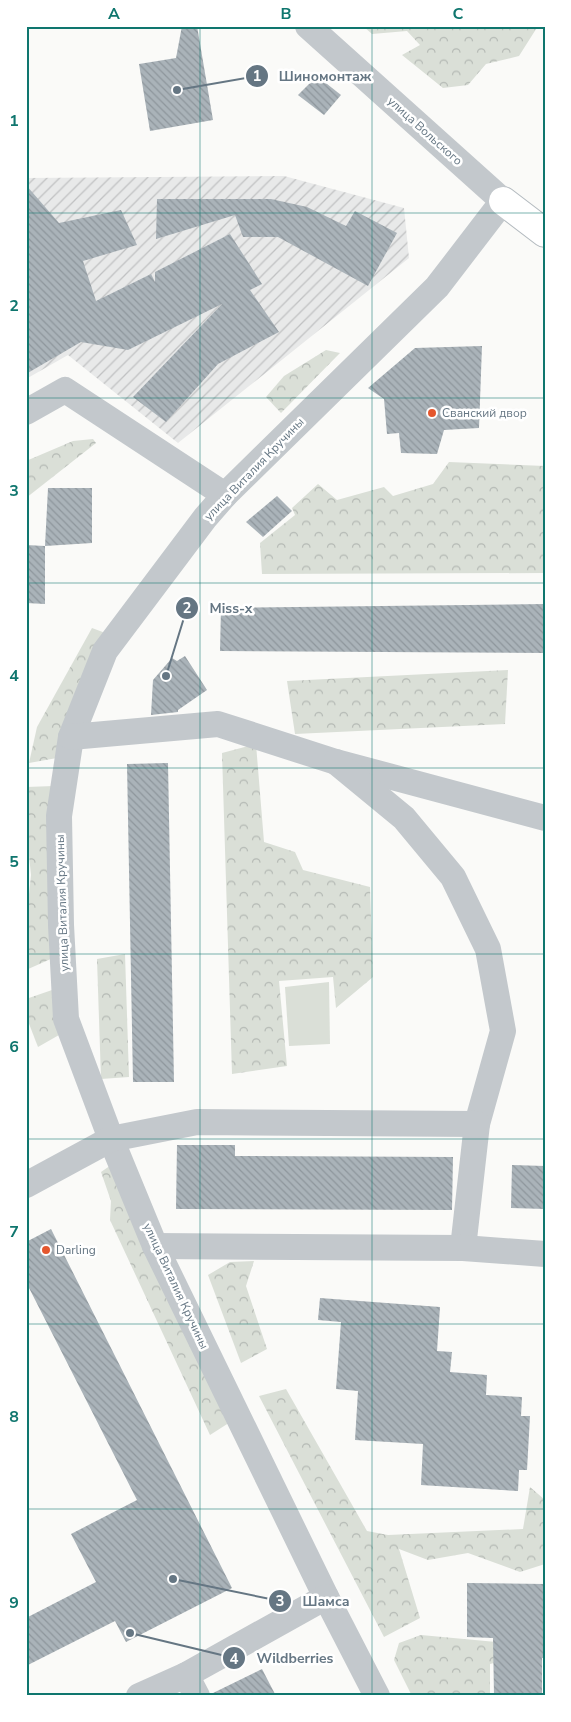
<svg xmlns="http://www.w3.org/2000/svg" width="571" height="1722" font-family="'Nunito Sans',sans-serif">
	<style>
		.industrial { fill: url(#industrial-furrows) }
		.forest { fill: url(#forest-crowns) }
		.green { fill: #dadfd7 }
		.building { fill: url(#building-back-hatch) }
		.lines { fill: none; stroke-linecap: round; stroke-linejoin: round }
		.secondary-casing { stroke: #b3babf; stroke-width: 30 }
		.street { stroke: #c3c8cc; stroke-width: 26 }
		.secondary { stroke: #fff; stroke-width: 28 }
		.grid { fill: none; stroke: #0f766e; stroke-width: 1; stroke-opacity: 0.55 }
		.poi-dot { fill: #e4572e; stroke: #fff; stroke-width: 2 }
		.labels { text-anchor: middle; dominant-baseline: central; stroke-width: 5; stroke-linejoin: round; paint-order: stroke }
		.street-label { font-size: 12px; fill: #657683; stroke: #fff }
		.poi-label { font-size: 12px; fill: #657683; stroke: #fff; text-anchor: start }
		.leader { fill: none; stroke: #657683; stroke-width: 2 }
		.callout-dot { fill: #657683; stroke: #fff; stroke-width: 2 }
		.mark-label { font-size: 15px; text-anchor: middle; font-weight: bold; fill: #fff }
		.callout-label { font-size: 14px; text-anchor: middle; font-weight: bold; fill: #657683; stroke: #fff; stroke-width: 5; stroke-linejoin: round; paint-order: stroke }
		.neatline { fill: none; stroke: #0f766e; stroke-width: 2 }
		.grid-label { font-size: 16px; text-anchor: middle; font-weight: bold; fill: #0f766e }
	</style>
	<defs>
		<pattern id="industrial-furrows" width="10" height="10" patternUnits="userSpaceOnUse" patternTransform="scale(1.25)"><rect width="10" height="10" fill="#e8e9e9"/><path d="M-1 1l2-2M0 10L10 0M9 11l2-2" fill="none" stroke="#c0c1c2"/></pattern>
		<pattern id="forest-crowns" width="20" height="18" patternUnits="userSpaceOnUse" patternTransform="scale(1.25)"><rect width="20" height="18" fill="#dadfd7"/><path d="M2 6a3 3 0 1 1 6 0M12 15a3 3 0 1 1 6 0" fill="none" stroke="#b4b9b4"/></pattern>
		<pattern id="building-back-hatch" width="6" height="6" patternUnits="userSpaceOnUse" patternTransform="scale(1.25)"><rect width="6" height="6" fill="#aab3b9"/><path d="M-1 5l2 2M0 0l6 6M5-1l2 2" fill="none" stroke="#8e969c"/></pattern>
	</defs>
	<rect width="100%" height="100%" fill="#fafaf8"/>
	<polygon class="industrial" points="284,176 404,208 409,258 178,443 68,355 26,379 26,178"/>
	<g class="forest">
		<polygon points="363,26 538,26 519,56 486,64 468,85 443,88 402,55 420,45 407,31 372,34"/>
		<polygon points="326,350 340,353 281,413 266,397 284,376"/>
		<polygon points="93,439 96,443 26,498 26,461 73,441"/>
		<polygon points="449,462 545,466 545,573 262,574 260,543 295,515 292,508 318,484 337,500 384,487 393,496 433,484"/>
		<polygon points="92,628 108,634 57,758 29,763 37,727"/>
		<polygon points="508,670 505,724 295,734 287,681"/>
		<polygon points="256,744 264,842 295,852 303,870 370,887 373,977 336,1008 333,977 279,981 287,1066 232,1074 222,753"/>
		<polygon points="54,786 53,958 26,970 26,923 31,875 26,827 26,787"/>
		<polygon points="125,954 129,1077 101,1079 97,959"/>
		<polygon points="52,990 66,1031 38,1047 26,1016 26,999"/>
		<polygon points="114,1163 235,1419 210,1435 110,1220 111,1201 101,1172"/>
		<polygon points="254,1261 246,1286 267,1349 241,1363 208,1275 230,1262"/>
		<polygon points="286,1389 367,1531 388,1535 523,1529 530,1487 545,1500 545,1564 520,1572 468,1553 428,1560 399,1549 420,1618 384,1637 259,1396"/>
		<polygon points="421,1635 507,1643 510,1659 490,1664 490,1696 412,1696 394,1660 399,1643"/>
	</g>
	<polygon class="green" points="329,982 330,1044 289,1046 285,987"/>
	<g class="building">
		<polygon points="182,26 197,26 213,120 150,131 139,64 176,58"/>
		<polygon points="317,76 341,95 324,115 298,95"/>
		<polygon points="26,185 59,223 121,210 137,245 83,261 96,301 151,274 155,282 155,272 230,234 262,284 250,290 279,332 218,364 166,422 133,397 222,304 128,350 81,342 26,374"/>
		<polygon points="157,199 271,199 307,207 346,226 355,211 397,233 368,286 278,237 243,237 235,215 156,239"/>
		<polygon points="482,346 479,428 444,430 437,454 401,453 399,433 387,434 384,399 368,388 415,348"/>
		<polygon points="48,488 92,488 92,543 45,546"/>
		<polygon points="277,496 292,511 263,537 246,522"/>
		<polygon points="26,545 45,546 45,604 26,603"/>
		<polygon points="545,604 545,653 220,651 221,608"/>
		<polygon points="185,656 207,690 178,710 178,712 151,715 153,680 172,658 177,661"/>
		<polygon points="168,763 174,1082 133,1082 127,764"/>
		<polygon points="177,1145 235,1145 235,1156 453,1157 452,1210 176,1209"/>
		<polygon points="512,1165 545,1166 545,1209 511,1208"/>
		<polygon points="51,1229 232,1588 126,1642 115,1621 26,1666 26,1618 96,1582 71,1534 137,1500 26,1282 26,1242"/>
		<polygon points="320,1298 440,1307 437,1351 452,1352 450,1372 487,1375 486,1395 522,1397 521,1416 530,1416 527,1470 519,1470 518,1491 421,1485 423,1444 355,1440 358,1391 336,1389 341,1322 318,1320"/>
		<polygon points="467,1583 545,1584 545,1658 542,1658 542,1696 494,1696 493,1638 467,1637"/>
		<polygon points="262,1669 276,1696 212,1696 211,1694"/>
	</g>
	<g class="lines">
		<defs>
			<polyline id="secondary" points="503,201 545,233"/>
		</defs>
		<use href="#secondary" class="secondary-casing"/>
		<g class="street">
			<polyline points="308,26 503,201 437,287 225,495 205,518 105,651 71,737 59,816 61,925 66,1019 111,1139 155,1246 326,1597 377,1696"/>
			<polyline points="26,412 65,390 225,495"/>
			<polyline points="71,737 218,724 336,762 545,818"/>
			<polyline points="336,762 404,818 453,877 488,949 503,1031 477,1124 463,1248"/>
			<polyline points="26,1185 111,1139 197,1122 477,1124"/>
			<polyline points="155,1246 463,1248 545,1254"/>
			<polyline points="186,1675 197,1696"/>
			<polyline points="139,1696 186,1675 326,1597"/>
		</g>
		<use href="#secondary" class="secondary"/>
	</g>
	<path class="grid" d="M200,26v1670M372,26v1670M26,213h519M26,398h519M26,583h519M26,768h519M26,954h519M26,1139h519M26,1324h519M26,1509h519"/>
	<g class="poi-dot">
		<circle cx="432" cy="413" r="5"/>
		<circle cx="46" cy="1250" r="5"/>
	</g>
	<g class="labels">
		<g class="street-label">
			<text transform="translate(425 131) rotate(42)">улица Вольского</text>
			<text transform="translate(254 469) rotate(-46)">улица Виталия Кручины</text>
			<text transform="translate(62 903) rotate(-92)">улица Виталия Кручины</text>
			<text transform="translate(176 1286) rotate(65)">улица Виталия Кручины</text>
		</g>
		<g class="poi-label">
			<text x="442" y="413">Сванский двор</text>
			<text x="56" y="1250">Darling</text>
		</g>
	</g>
	<path class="leader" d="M177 90L257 76M166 676L187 608M173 1579L280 1601M130 1633L234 1658"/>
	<g class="callout-dot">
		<circle cx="177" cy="90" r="5"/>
		<circle cx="166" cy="676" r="5"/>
		<circle cx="173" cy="1579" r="5"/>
		<circle cx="130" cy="1633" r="5"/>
		<circle cx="257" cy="76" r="12"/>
		<circle cx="187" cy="608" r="12"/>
		<circle cx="280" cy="1601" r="12"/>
		<circle cx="234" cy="1658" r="12"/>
	</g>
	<g class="mark-label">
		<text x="257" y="81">1</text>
		<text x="187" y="613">2</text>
		<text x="280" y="1606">3</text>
		<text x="234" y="1664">4</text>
	</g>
	<g class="callout-label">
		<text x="325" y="81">Шиномонтаж</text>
		<text x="231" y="613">Miss-x</text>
		<text x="326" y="1606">Шамса</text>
		<text x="295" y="1663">Wildberries</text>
	</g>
	<rect width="571" height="1722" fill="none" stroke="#ffffff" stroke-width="55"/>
	<rect x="28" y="28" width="516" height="1666" class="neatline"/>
	<g class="grid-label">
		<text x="114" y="19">A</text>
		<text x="286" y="19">B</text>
		<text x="458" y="19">C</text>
		<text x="14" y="126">1</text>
		<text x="14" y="311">2</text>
		<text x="14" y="496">3</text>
		<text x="14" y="681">4</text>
		<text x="14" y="867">5</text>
		<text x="14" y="1052">6</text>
		<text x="14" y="1237">7</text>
		<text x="14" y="1422">8</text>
		<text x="14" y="1608">9</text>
	</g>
</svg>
